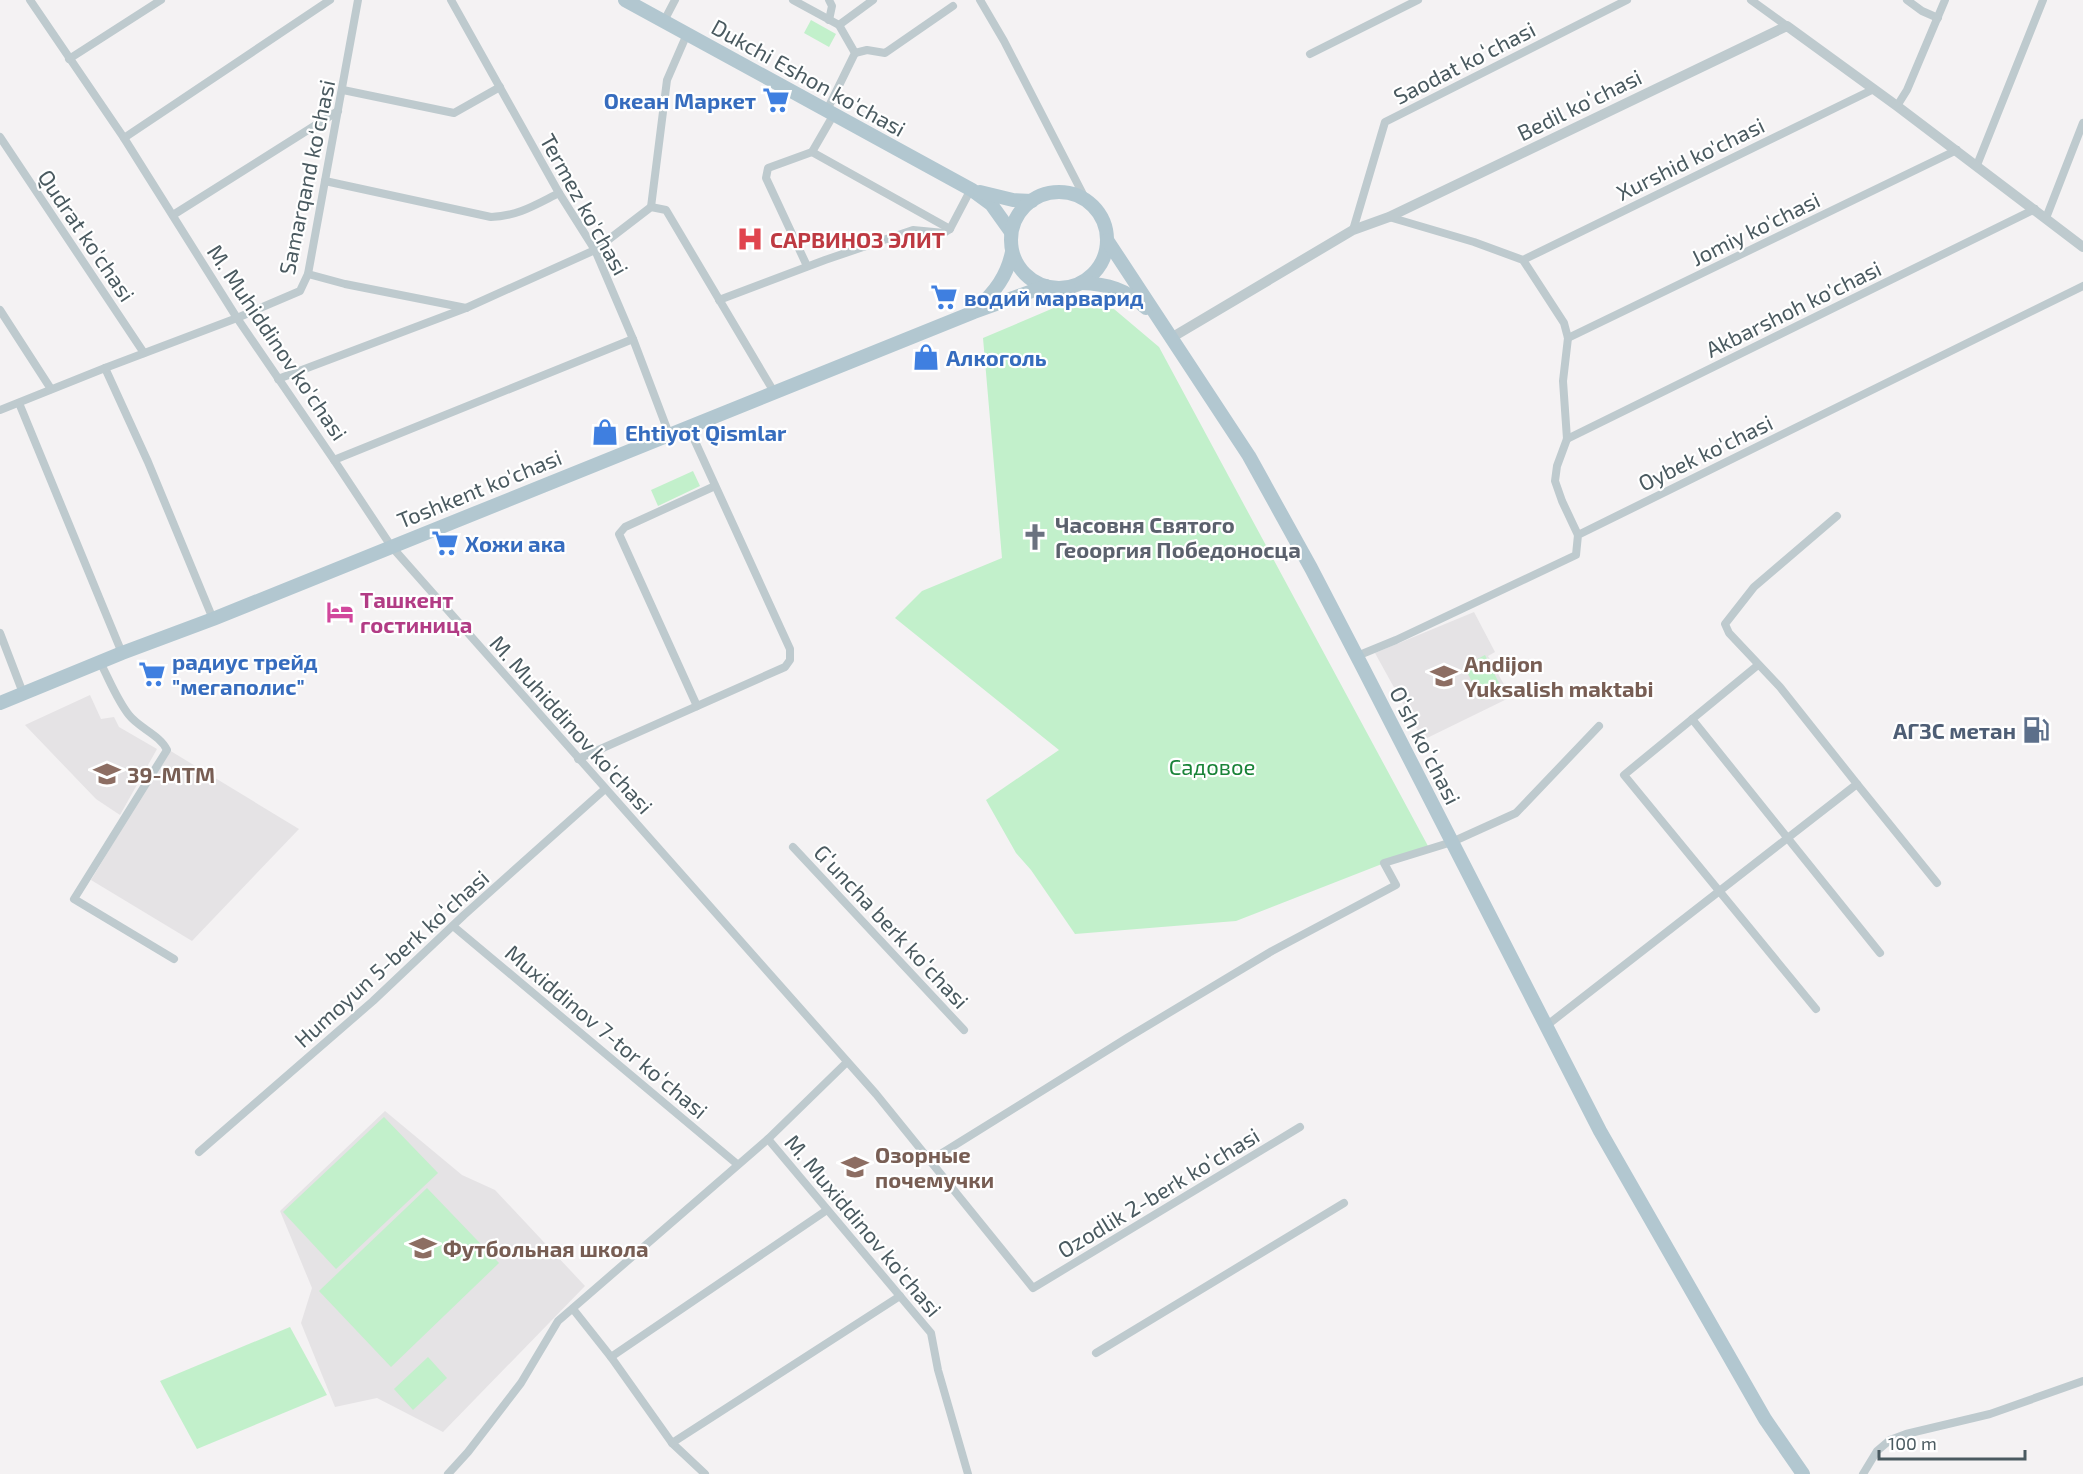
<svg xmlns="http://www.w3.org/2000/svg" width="2083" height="1474" font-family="'Exo 2',sans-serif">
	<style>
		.education { fill: #e5e3e5 }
		.green { fill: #c2f0cb }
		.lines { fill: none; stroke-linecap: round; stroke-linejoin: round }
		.minor { stroke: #becace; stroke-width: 8 }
		.tertiary { stroke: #becace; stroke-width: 10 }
		.primary { stroke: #b2c7d0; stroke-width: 14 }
		.labels { text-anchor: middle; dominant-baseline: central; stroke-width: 4.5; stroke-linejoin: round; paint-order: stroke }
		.street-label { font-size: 22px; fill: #4a5a60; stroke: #fff }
		.shop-label { font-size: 22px; font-weight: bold; fill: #366cbe; stroke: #fff; text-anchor: start }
		.health-label { font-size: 22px; font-weight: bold; fill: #be3a42; stroke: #fff; text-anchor: start }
		.worship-label { font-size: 22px; font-weight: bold; fill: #5b616d; stroke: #fff; text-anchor: start }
		.hotel-label { font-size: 22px; font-weight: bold; fill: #b23c85; stroke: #fff; text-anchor: start }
		.education-label { font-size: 22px; font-weight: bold; fill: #785e54; stroke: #fff; text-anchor: start }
		.service-label { font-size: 22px; font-weight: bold; fill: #4e5e75; stroke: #fff; text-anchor: end }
		.park-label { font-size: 22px; fill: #198338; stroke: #fff }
	</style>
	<rect width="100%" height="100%" fill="#f4f2f3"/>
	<g class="education">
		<polygon points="1474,612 1495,652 1488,656 1511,697 1423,740 1375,653"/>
		<polygon points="90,695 101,719 114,717 119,727 157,749 120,815 96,799 25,725"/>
		<polygon points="169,750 299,829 192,941 91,880"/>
		<polygon points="385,1111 462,1175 495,1190 585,1286 443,1432 377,1398 335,1407 301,1323 312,1288 280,1211"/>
	</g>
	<g class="green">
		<polygon points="811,20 836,34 829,47 804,33"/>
		<polygon points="1056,307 1114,309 1159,347 1428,846 1236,921 1075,934 1031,870 1016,853 986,800 1059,750 895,618 922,591 1002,558 983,338"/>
		<polygon points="693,471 700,486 658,506 651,490"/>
		<polygon points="1485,655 1502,689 1481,700 1464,666"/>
		<polygon points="384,1117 438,1173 336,1269 283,1212"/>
		<polygon points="427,1188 499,1263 391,1367 319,1291"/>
		<polygon points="290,1327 327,1395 197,1449 160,1381"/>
		<polygon points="428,1357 447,1378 413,1410 394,1389"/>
	</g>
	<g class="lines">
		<g class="minor">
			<polyline points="30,0 124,138 237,318 334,460 391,546 876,1094 1033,1288 1300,1127"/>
			<polyline points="451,0 559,193 595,250 633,339 669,434"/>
			<polyline points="793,0 839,25 855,53 827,110"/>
			<polyline points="980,0 1004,41 1087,202"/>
			<polyline points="1751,0 1787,26"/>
			<polyline points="1907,0 1922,11 1938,18"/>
			<polyline points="829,20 832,6 829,0"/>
			<polyline points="664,21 675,0"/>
			<polyline points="839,25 873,0"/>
			<polyline points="855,53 867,50 885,53 953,6"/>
			<polyline points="1310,54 1418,0"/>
			<polyline points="69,59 161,0"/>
			<polyline points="343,90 454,113 500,87"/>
			<polyline points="1897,106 1907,90 1945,0"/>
			<polyline points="0,137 144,353"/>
			<polyline points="124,138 330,0"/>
			<polyline points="812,152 950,229"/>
			<polyline points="1977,165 2043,0"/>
			<path d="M325,181l166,36c27,-1 44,-12 68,-24"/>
			<polyline points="651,207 667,80 687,34"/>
			<polyline points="173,215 338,111"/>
			<polyline points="1389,217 1474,242 1523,260 1564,323 1568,338 1563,381 1567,439 1557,466 1555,481 1562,501 1578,535"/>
			<polyline points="2046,218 2083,123"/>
			<polyline points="1353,230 1385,122 1627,0"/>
			<polyline points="1523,260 1874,89"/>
			<polyline points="807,266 766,178 768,168 812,152 834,114"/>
			<polyline points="308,274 345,284 466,308"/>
			<polyline points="719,300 825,260 913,230 944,233 950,229 971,189"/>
			<polyline points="0,310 51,389"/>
			<polyline points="1568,338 1957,150"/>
			<polyline points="105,368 148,462 213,619"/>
			<polyline points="278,379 466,308 595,250 651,207 666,210 774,392"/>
			<polyline points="19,403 122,653"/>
			<polyline points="0,410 105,368 237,318 300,291 308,274 358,0"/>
			<polyline points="1567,439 2035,209"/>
			<polyline points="334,460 633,339"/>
			<polyline points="0,633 23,693"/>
			<polyline points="1357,656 1396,640 1576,555 1578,535 2083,286"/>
			<path d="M100,662c9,17 17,38 29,53 10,13 31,20 38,35l-93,149 100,60"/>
			<polyline points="1758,665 1624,775 1816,1009"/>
			<polyline points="697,706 619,534 625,527 715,486"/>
			<polyline points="1692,719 1880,953"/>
			<polyline points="578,759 785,667 790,660 790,649 688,426"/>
			<polyline points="1857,784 1937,883"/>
			<polyline points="793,847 964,1030"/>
			<polyline points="453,926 737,1164"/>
			<polyline points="1546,1026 1857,784 1780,687 1729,633 1725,624 1754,587 1837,516"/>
			<polyline points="768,1139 931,1333 938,1370 968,1474"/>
			<polyline points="199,1152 373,1001 464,915 605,789"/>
			<polyline points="931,1160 1127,1038 1272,951 1396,885 1384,863 1452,842 1516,813 1599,726"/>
			<polyline points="573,1309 611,1357 672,1443 705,1474"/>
			<polyline points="1096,1353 1344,1203"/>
			<polyline points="611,1357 827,1210"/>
			<polyline points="672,1443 900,1296"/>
			<polyline points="448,1474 468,1452 521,1383 558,1321 768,1139 847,1062"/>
			<polyline points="1863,1474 1877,1451 1890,1440 1906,1434 1990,1414 2083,1381"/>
		</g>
		<polyline class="tertiary" points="1171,338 1353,230 1389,217 1787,26 1897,106 2083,247"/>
		<g class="primary">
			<polyline points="625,0 972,190 991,204 1011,232"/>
			<polyline points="980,192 1013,200 1032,201"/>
			<circle cx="1059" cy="240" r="48"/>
			<polyline points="1107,240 1249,456 1311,568 1363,668 1600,1131 1765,1419 1803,1474"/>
			<path d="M1081,283c27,1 45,6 65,25"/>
			<path d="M977,308c18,-16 30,-32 35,-56"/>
			<polyline points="0,703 122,653 213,619 974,312 1046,286"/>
		</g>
	</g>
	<defs>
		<symbol id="supermarket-bare" viewBox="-9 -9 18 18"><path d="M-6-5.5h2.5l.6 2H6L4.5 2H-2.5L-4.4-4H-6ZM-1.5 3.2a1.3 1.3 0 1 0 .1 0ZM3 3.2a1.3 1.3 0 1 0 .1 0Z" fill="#3f7fe0" stroke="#fff" stroke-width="2.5" paint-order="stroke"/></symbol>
		<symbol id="hospital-bare" viewBox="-9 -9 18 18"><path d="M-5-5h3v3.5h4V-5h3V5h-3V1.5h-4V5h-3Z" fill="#e0444e" stroke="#fff" stroke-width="2.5" paint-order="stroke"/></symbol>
		<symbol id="shop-bare" viewBox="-9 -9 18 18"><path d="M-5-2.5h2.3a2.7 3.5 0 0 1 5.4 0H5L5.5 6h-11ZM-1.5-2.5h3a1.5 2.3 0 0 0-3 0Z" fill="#3f7fe0" stroke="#fff" stroke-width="2.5" paint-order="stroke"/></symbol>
		<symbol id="church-bare" viewBox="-9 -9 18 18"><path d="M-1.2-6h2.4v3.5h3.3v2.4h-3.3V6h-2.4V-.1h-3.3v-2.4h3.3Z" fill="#6b7280" stroke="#fff" stroke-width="2.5" paint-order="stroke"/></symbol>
		<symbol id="hotel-bare" viewBox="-9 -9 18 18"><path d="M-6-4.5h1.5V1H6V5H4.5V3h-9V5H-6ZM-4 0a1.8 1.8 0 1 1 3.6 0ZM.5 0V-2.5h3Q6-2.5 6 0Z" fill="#d1479c" stroke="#fff" stroke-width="2.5" paint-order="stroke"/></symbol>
		<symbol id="school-bare" viewBox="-9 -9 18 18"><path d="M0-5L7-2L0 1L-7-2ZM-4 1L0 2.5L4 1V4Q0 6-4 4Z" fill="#8d6e63" stroke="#fff" stroke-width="2.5" paint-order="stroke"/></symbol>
		<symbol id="fuel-bare" viewBox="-9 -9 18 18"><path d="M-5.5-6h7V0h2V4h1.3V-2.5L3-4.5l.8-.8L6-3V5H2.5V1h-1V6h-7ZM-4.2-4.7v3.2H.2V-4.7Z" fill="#5c6f8a" stroke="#fff" stroke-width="2.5" paint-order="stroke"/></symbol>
	</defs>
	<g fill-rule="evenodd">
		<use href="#supermarket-bare" x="757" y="81" width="38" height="38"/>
		<use href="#hospital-bare" x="731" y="220" width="38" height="38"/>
		<use href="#supermarket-bare" x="925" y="278" width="38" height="38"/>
		<use href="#shop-bare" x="907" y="338" width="38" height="38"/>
		<use href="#shop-bare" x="586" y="413" width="38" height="38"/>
		<use href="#church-bare" x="1016" y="518" width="38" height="38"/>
		<use href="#supermarket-bare" x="426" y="524" width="38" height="38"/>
		<use href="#hotel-bare" x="321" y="593" width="38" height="38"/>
		<use href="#supermarket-bare" x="133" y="655" width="38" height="38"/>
		<use href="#school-bare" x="1425" y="657" width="38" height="38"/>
		<use href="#fuel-bare" x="2017" y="711" width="38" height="38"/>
		<use href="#school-bare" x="88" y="755" width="38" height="38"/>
		<use href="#school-bare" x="836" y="1148" width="38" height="38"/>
		<use href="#school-bare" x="404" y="1229" width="38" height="38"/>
	</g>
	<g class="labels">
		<g class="street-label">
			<text transform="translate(1464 62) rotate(-27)">Saodat koʻchasi</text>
			<text transform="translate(809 77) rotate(29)">Dukchi Eshon ko'chasi</text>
			<text transform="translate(1579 104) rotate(-26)">Bedil koʻchasi</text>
			<text transform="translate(1690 158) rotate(-26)">Xurshid ko'chasi</text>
			<text transform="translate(306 177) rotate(-78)">Samarqand ko‘chasi</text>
			<text transform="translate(585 204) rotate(61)">Termez ko'chasi</text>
			<text transform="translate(1755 228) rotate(-26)">Jomiy ko'chasi</text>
			<text transform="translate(87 235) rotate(56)">Qudrat ko'chasi</text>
			<text transform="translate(1793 308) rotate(-26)">Akbarshoh ko'chasi</text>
			<text transform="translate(278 342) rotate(56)">M. Muhiddinov ko'chasi</text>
			<text transform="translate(1705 452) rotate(-26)">Oybek ko'chasi</text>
			<text transform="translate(479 488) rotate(-22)">Toshkent ko'chasi</text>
			<text transform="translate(572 724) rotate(48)">M. Muhiddinov ko'chasi</text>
			<text transform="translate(1426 745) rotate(63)">Oʻsh koʻchasi</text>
			<text transform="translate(892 926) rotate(47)">Gʻuncha berk koʻchasi</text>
			<text transform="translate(391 958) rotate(-42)">Humoyun 5-berk koʻchasi</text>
			<text transform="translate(607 1031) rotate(40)">Muxiddinov 7-tor koʻchasi</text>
			<text transform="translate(1158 1192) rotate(-31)">Ozodlik 2-berk koʻchasi</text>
			<text transform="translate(864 1225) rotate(50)">M. Muxiddinov ko'chasi</text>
		</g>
		<g class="shop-label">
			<text x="756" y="100" text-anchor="end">Океан Маркет</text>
			<text x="964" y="297">водий марварид</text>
			<text x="946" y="357">Алкоголь</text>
			<text x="625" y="432">Ehtiyot Qismlar</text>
			<text x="465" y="543">Хожи ака</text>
			<text x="172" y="661">радиус трейд<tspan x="172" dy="25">"мегаполис"</tspan></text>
		</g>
		<g class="health-label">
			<text x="770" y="239">САРВИНОЗ ЭЛИТ</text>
		</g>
		<g class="worship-label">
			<text x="1055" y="524">Часовня Святого<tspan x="1055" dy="25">Геооргия Победоносца</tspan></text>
		</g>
		<g class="hotel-label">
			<text x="360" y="599">Ташкент<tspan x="360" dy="25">гостиница</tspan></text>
		</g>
		<g class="education-label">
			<text x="1464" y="663">Andijon<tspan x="1464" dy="25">Yuksalish maktabi</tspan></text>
			<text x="127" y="774">39-MTM</text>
			<text x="875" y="1154">Озорные<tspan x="875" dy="25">почемучки</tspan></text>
			<text x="443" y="1248">Футбольная школа</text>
		</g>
		<g class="service-label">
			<text x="2016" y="730">АГЗС метан</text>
		</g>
		<g class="park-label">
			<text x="1212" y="766">Садовое</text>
		</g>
	</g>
	<path d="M1879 1450v9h146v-9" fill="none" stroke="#4a5a60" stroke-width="3"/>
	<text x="1888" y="1450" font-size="18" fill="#4a5a60" stroke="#ffffff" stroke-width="4.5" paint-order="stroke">100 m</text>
</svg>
